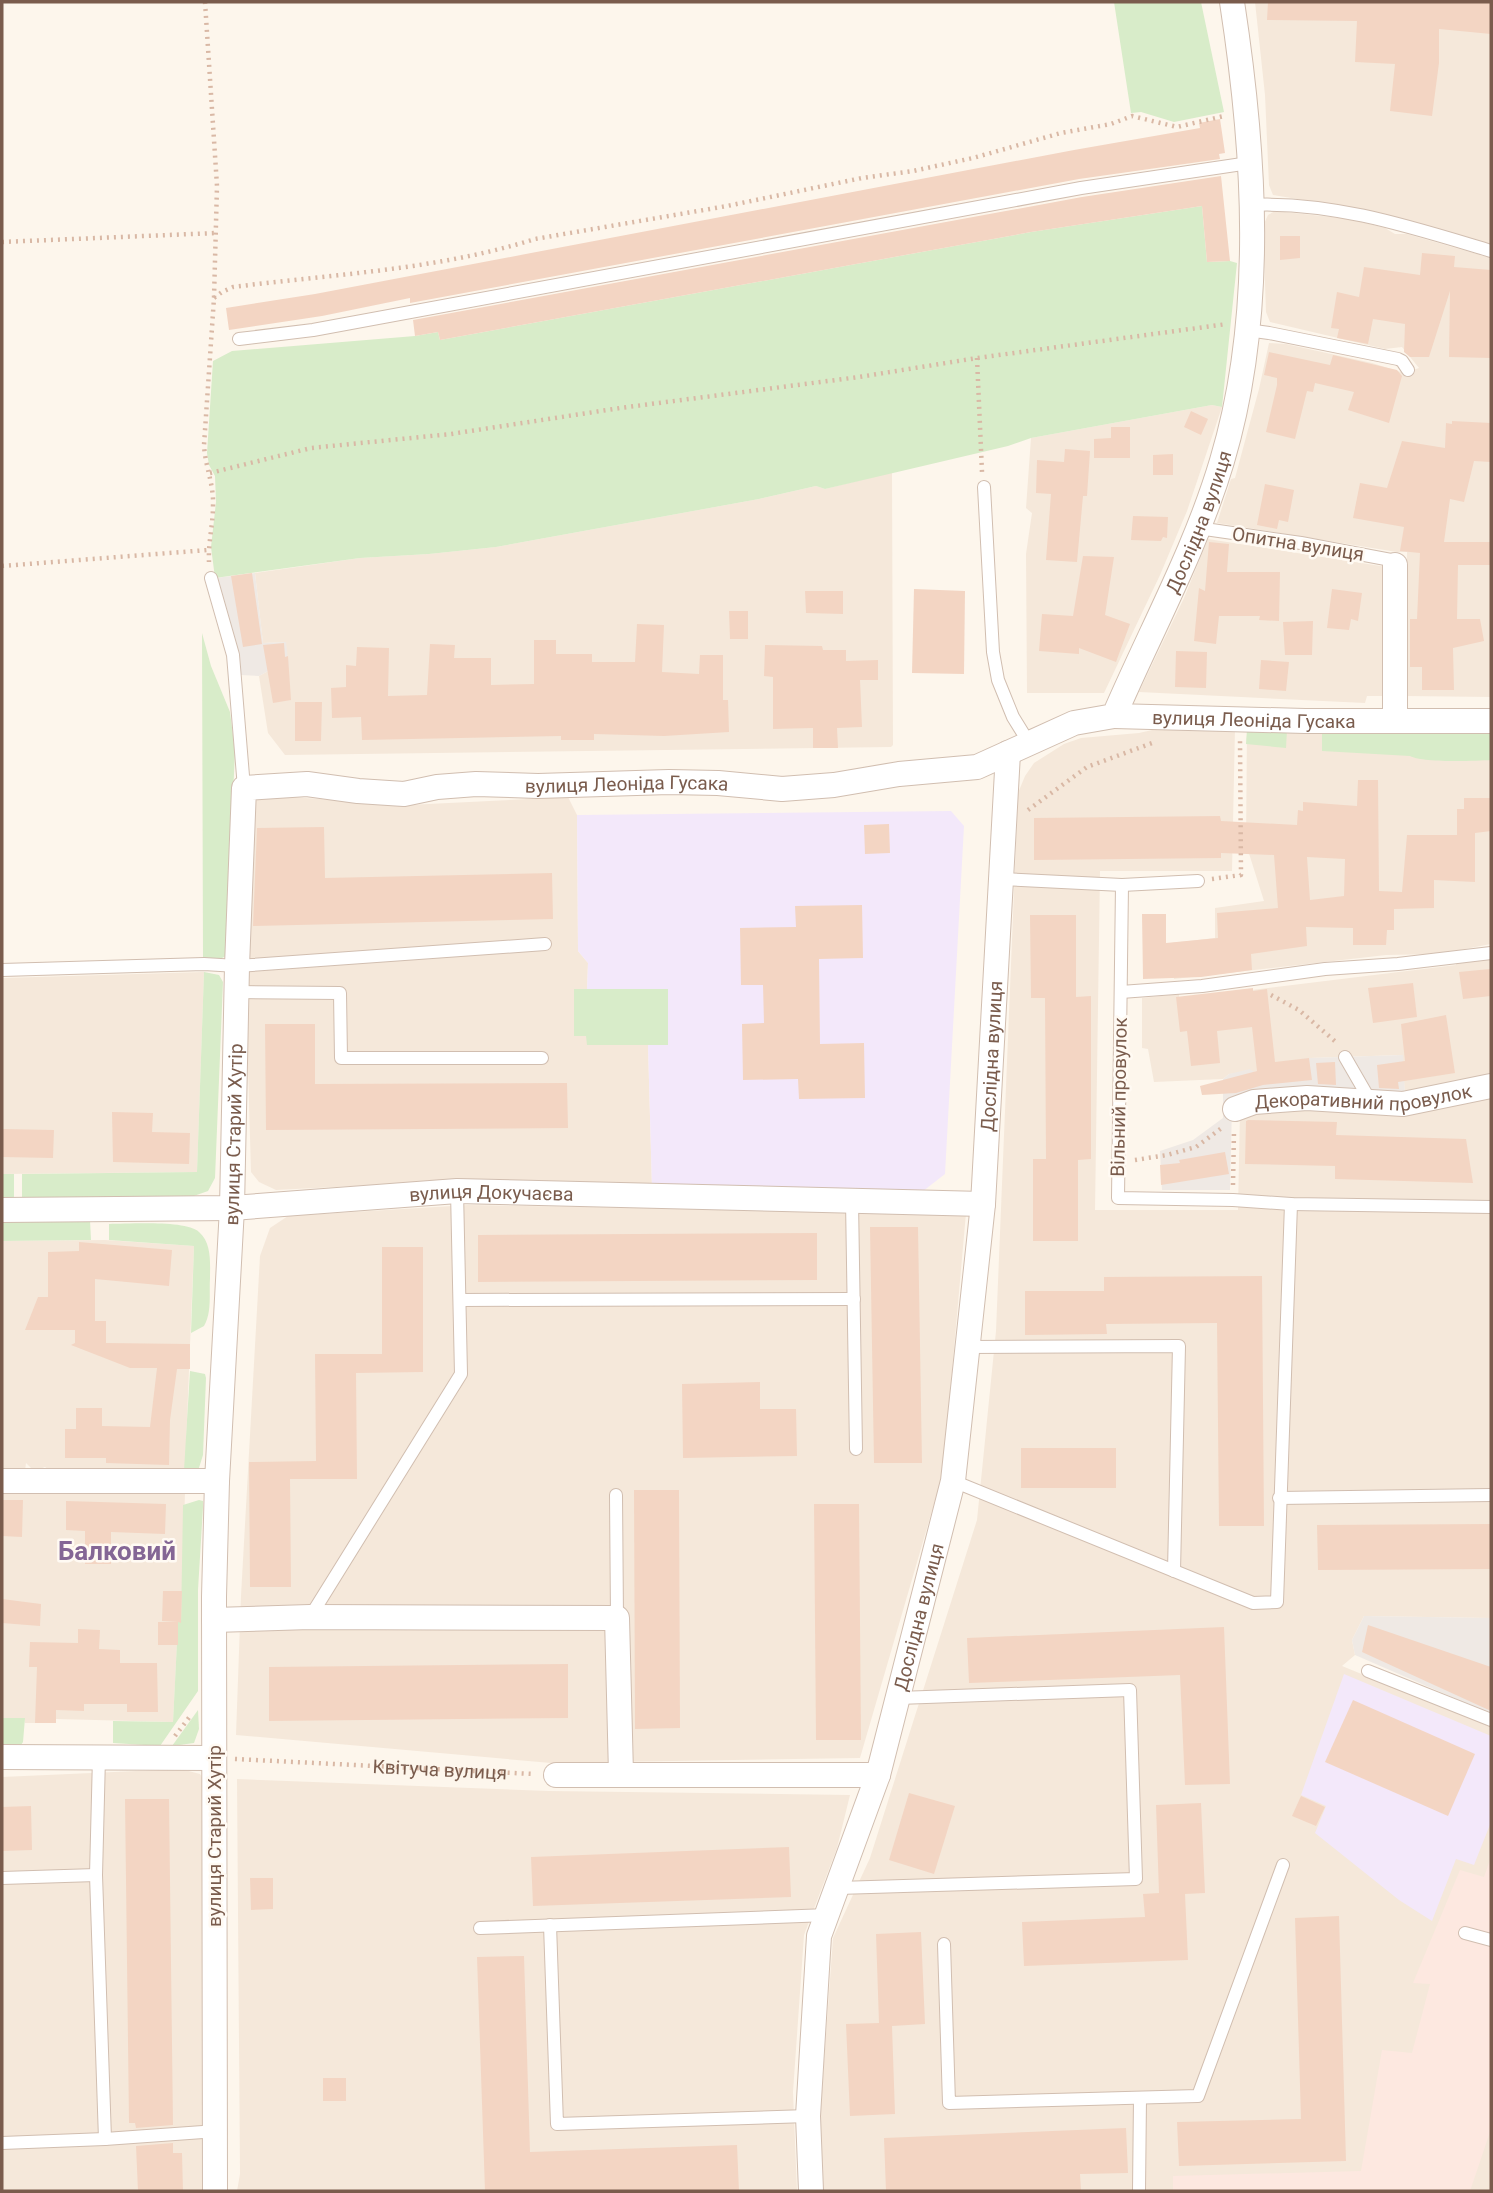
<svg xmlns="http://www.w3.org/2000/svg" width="1493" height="2193" font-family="Roboto,sans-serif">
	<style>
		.residential { fill: #f5e8da }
		.commercial { fill: #fde8e0 }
		.industrial { fill: #efe9e4 }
		.education { fill: #f3e8fa }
		.green { fill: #d8ecc9 }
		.building { fill: #f3d5c3; fill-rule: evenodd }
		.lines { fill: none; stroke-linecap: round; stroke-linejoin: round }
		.service-casing { stroke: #d1beb0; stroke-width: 14 }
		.minor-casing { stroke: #d1beb0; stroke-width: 26 }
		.path { stroke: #d9b8a5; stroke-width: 4.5; stroke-dasharray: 2 5; stroke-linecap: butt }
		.service { stroke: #fff; stroke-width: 12 }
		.minor { stroke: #fff; stroke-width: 24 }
		.labels { text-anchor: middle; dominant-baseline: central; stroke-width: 5; stroke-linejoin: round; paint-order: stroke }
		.street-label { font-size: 19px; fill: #7a5c4d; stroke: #fffaf3 }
		.district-label { font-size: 26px; font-weight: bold; fill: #846695; stroke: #fffaf3 }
	</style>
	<rect width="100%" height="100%" fill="#fdf6ec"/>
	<g class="residential">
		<polygon points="1255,2 1491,2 1491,244 1359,209 1273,195 1269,185 1265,95"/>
		<polygon points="1275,211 1350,219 1385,228 1395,234 1407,234 1491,258 1491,697 1405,696 1407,552 1397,552 1217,523 1231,479 1235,478 1259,389 1269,343 1286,344 1372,363 1404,373 1419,368 1402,347 1385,349 1270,322 1266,312 1263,226 1268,215"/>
		<polygon points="1212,405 1222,407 1187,511 1160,575 1104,693 1027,693 1026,554 1032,513 1026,508 1031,438"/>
		<polygon points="892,472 893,745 891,747 285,755 268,733 259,676 270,670 286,642 263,643 255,573 360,558 429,554 496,547 759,499 816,486 825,489"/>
		<polygon points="1208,539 1387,567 1385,696 1367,696 1365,703 1139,692 1184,598"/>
		<polygon points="1161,728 1235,728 1232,871 1100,871 1095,1210 1238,1210 1240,1112 1491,1091 1491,1618 1364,1616 1352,1640 1355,1655 1342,1666 1491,1727 1491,2191 822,2191 820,2118 833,1938 870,1858 977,1520 996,1331 1018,793 1025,776 1034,763 1064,744 1081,738 1139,733"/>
		<polygon points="1247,729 1491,730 1491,944 1439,954 1386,955 1174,979 1171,943 1215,938 1215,908 1264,901 1246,844"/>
		<polygon points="246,794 408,805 568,797 577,815 578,951 588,963 587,989 574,990 574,1036 587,1036 587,1045 648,1045 652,1189 453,1181 276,1190 259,1182 251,1172 244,928"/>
		<polygon points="1491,959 1491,1079 1405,1095 1402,1055 1309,1058 1254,1072 1229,1074 1223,1079 1154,1082 1148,1049 1142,1048 1142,998 1179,994 1179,999 1456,965 1456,961"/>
		<polygon points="204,972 197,1172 2,1174 2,978"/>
		<polygon points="468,1205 966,1213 943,1473 860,1758 551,1763 236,1735 241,1596 260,1256 270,1228 288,1216"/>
		<polygon points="105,1240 194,1246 185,1470 53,1472 45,1467 34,1471 26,1463 25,1471 2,1472 2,1241"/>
		<polygon points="2,1490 185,1492 181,1623 178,1623 173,1722 56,1719 56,1723 25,1723 24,1718 2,1718"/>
		<polygon points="181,1769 200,1774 207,1786 204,2191 2,2191 2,1777"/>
		<polygon points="237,1779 549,1791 850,1795 837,1848 804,1935 793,2092 797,2191 237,2191 240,2174"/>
	</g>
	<polygon class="commercial" points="1491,1857 1491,2129 1470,2191 1173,2191 1173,2176 1361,2171 1382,2050 1412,2053 1430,1984 1413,1983 1460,1870 1484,1877"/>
	<g class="industrial">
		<polygon points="255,573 263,643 286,642 289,668 270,670 259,676 241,675 240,655 215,578"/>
		<polygon points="1403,1055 1405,1095 1232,1106 1230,1190 1162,1190 1160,1151 1193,1140 1223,1118 1223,1079 1229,1074 1250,1069 1254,1072 1295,1060 1309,1058"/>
		<polygon points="1364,1616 1491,1618 1491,1714 1355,1655 1352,1640"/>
	</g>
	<g class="education">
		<polygon points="951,811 964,826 945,1174 918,1195 652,1189 648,1045 668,1045 667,989 587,989 588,963 578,951 577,815"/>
		<polygon points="1344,1674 1491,1736 1491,1822 1474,1865 1456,1859 1432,1921 1399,1900 1315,1833 1326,1806 1301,1795"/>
	</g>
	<g class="green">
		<polygon points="1114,2 1201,2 1224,112 1174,122 1141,112 1131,113"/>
		<polygon points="1202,206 1207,262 1230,261 1237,263 1222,407 1212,405 1031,438 1008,446 825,489 816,486 759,499 496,547 429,554 360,558 215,578 211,547 216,502 215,476 209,465 207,453 213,361 232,351 415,336 438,332 440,340 1031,232"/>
		<polygon points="202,633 211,666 230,712 235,751 226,956 222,958 203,958"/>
		<polygon points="1247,729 1287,730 1286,748 1246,744"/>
		<path d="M1491,730v30c-17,1 -68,3 -81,-4l-88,-5v-19z"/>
		<polygon points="204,972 219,975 223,982 215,1178 208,1191 191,1197 22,1202 22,1174 197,1172"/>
		<polygon points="574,989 668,989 668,1045 587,1045 586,1036 574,1036"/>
		<polygon points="2,1174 14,1174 14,1202 2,1203"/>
		<polygon points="2,1216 90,1220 91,1240 2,1241"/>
		<path d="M109,1224c20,0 77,-4 90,8 13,11 11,32 11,46 -1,16 2,34 -6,48l-13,7 3,-87 -85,-6z"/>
		<polygon points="190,1371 205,1374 206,1378 203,1455 198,1471 184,1470"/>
		<polygon points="199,1500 203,1501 203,1507 198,1590 198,1691 160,1746 113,1743 113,1721 173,1722 178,1622 181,1622 183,1505"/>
		<polygon points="198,1710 199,1729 194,1743 172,1746"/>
		<polygon points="2,1718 25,1718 23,1742 21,1745 2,1747"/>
	</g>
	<g class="building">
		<polygon points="1268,2 1491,2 1491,34 1439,29 1439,63 1432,116 1390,111 1395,64 1355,62 1357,21 1267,20"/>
		<polygon points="1220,119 1225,153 1219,154 1220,159 1079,179 410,303 410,298 322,316 229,330 226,308 315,294 1074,150 1200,128 1199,123"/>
		<polygon points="1221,176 1230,261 1207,262 1202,206 1031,232 440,340 438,332 415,336 413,320 1082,197"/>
		<polygon points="1280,236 1300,236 1300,258 1280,260"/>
		<polygon points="1422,253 1455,256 1454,267 1491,270 1491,358 1449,357 1450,291 1429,357 1410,357 1404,352 1405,324 1373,319 1368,344 1337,338 1339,329 1331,328 1337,292 1359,297 1364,267 1420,275"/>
		<polygon points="1269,352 1330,365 1333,355 1397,370 1402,376 1389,423 1348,410 1354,392 1315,383 1313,392 1307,391 1295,439 1266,432 1277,385 1277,378 1264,375"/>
		<polygon points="1191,411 1208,419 1201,435 1184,427"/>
		<polygon points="1452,421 1491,423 1491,462 1474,461 1464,502 1450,499 1444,542 1491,542 1491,565 1458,565 1457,619 1480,619 1484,641 1453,648 1454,690 1422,690 1422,667 1410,667 1410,619 1417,619 1420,553 1400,551 1404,527 1353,518 1360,483 1387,488 1402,441 1445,448 1446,423 1452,424"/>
		<polygon points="1111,427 1130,427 1130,458 1094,458 1094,439 1111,438"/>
		<polygon points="1065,449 1090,451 1087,496 1083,496 1077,562 1046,560 1051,494 1036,493 1037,460 1064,462"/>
		<polygon points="1173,454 1173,475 1153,475 1153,455"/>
		<polygon points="1265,484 1294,490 1288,522 1279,520 1277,529 1257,525"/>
		<polygon points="1133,516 1168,517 1167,538 1163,537 1161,541 1131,540"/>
		<polygon points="1209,542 1229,544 1227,572 1280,572 1279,621 1259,620 1260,616 1219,616 1216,644 1194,641 1199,588 1205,591"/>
		<polygon points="1083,556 1114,557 1105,615 1130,624 1116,662 1079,648 1079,654 1039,651 1042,614 1073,616"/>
		<polygon points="252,573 262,644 243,647 231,576"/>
		<polygon points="914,589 965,591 964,674 912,673"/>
		<polygon points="1332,589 1362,593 1358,621 1351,619 1349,630 1327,628"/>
		<polygon points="805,591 843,591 843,614 806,613"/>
		<polygon points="729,611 748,611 748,639 730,639"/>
		<polygon points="1313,621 1312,655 1285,655 1283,622"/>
		<polygon points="637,624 664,625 662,672 699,674 700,655 723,655 723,700 728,700 729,732 664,736 594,734 594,740 561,740 561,736 362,740 361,717 332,718 331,688 346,687 346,665 356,666 357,647 389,648 388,696 427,695 430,644 455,645 454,658 491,658 491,685 534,684 534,640 556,640 556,654 592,654 592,662 635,662"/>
		<polygon points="284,643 285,657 288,656 291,700 273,703 263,645"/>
		<polygon points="765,645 822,646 823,650 846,650 846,661 878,660 878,680 860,680 862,727 837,728 838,748 813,748 813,728 773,729 773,677 764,676"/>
		<polygon points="1176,651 1207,652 1206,688 1175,687"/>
		<polygon points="1261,660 1289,662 1286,691 1259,689"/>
		<polygon points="295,702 322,702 321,741 295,741"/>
		<path d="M1358,780h20l1,111 23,1 5,-57h50v-26h7v-11h27v33l-16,2v49l-41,-2v28l-40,1v21h-7l-1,15h-33v-17l-47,-1 1,19 -56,8 1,16 -51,7 -58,2 -1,-65h24v29l52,-5 -1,-25 61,-5 -4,-53 -53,-2v5l-187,2v-42l186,-2 1,5 76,4 1,-15 5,1v-9l54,4zM1307,857l38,2 -1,37 -34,4z"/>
		<polygon points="889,824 890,853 865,854 864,825"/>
		<polygon points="324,827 325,878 552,873 553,919 253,926 257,828"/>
		<polygon points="862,905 863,958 819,959 820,1044 864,1043 865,1098 799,1099 798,1079 743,1080 742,1024 764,1023 763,985 741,985 740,928 796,927 795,906"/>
		<polygon points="1030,915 1076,915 1076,997 1091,996 1091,1159 1078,1160 1078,1241 1033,1241 1033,1159 1046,1159 1045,998 1031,998"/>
		<polygon points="1490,969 1491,996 1463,999 1459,972"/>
		<polygon points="1413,983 1417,1017 1373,1023 1368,988"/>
		<polygon points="1253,988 1253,991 1267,989 1275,1062 1309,1058 1312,1080 1263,1085 1236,1093 1202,1095 1200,1086 1257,1071 1252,1027 1217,1031 1220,1063 1191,1066 1187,1031 1180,1032 1176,997"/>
		<polygon points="1446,1015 1455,1073 1398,1082 1399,1089 1379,1088 1377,1065 1405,1061 1401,1024"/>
		<polygon points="265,1024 315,1024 315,1084 567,1083 568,1128 266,1130"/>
		<polygon points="1335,1062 1336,1085 1318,1084 1316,1063"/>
		<polygon points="112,1112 153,1113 152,1132 190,1133 189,1164 113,1162"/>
		<polygon points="1248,1120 1337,1122 1336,1135 1466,1139 1473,1183 1335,1179 1335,1166 1245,1164 1246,1121"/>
		<polygon points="2,1129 54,1130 53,1158 2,1157"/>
		<polygon points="1225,1152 1229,1174 1161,1185 1160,1165 1180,1163 1179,1160"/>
		<polygon points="870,1227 918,1227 922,1463 874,1463"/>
		<polygon points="817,1233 817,1280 478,1282 478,1235"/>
		<polygon points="79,1242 172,1250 169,1286 95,1279 95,1321 106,1321 106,1343 190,1344 190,1369 177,1369 170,1420 169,1465 106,1463 106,1458 65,1458 65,1429 76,1429 76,1408 102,1408 102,1426 150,1427 157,1368 130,1368 71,1345 75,1343 75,1330 25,1330 38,1297 48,1297 48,1252 79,1251"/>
		<polygon points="382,1247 423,1247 423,1372 356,1373 357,1479 290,1479 291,1587 250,1587 249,1462 316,1461 315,1354 382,1354"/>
		<polygon points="1262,1276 1264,1526 1219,1526 1217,1323 1106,1324 1107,1334 1025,1335 1025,1291 1104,1291 1104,1277"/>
		<polygon points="760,1382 760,1409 796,1409 797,1456 683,1458 682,1384"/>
		<rect x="1021" y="1448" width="95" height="40"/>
		<polygon points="634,1490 679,1490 680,1728 635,1729"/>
		<polygon points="2,1500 23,1500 22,1537 2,1536"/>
		<polygon points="66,1501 166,1504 165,1534 111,1532 111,1564 85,1564 85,1531 66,1530"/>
		<polygon points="814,1504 859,1504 861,1740 816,1740"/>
		<polygon points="1491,1524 1491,1569 1318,1570 1317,1525"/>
		<polygon points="163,1591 182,1591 181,1623 178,1622 178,1645 158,1645 158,1622 178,1622 162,1621"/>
		<polygon points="2,1599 41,1604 40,1626 2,1623"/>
		<polygon points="1368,1625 1491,1667 1491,1711 1362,1652"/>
		<polygon points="1224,1627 1230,1784 1185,1785 1180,1675 969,1683 967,1638"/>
		<polygon points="78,1629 100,1630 99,1649 120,1650 120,1663 157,1663 158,1712 127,1712 127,1704 84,1704 84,1711 56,1710 56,1723 35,1723 37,1667 29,1667 30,1642 78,1643"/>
		<polygon points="568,1664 568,1718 269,1721 269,1667"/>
		<polygon points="1353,1700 1475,1754 1448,1816 1325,1762"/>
		<polygon points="909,1793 955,1806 934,1874 889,1860"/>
		<polygon points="1301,1796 1325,1807 1316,1826 1292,1816"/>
		<polygon points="125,1799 169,1799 173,2125 136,2128 135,2123 129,2123"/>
		<polygon points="1201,1803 1205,1893 1185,1894 1188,1960 1024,1966 1022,1922 1145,1917 1143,1894 1159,1893 1156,1805"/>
		<polygon points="31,1806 32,1850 2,1851 2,1807"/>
		<polygon points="789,1847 791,1897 533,1906 531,1857"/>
		<polygon points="250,1878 273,1878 273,1909 251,1910"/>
		<polygon points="1339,1916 1346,2161 1179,2166 1177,2122 1301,2119 1295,1918"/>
		<polygon points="921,1932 925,2024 892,2026 895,2114 850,2116 846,2024 879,2023 876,1934"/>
		<polygon points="524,1956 530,2152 737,2145 739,2191 485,2191 477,1957"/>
		<rect x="323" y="2078" width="23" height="23"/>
		<polygon points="1126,2128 1128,2173 1080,2174 1081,2191 886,2191 884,2138"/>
		<polygon points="173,2143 173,2153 182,2153 183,2191 138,2191 136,2146"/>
	</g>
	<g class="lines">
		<defs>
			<g id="service">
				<path d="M1251,205c82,-4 163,23 240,46"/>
				<polyline points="1247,330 1269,333 1398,359 1402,361 1408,370"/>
				<polyline points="239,339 313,330 1081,188 1249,163"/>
				<polyline points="984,487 993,652 998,680 1013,717 1029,743"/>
				<polyline points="1198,528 1301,543 1391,560 1395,565"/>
				<polyline points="211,578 233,655 244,788"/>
				<polyline points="1002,879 1122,885 1118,1198 1233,1200 1291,1204 1491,1207"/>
				<polyline points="1122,885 1198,881"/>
				<polyline points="2,970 204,964 237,966 545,944"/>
				<polyline points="237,992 340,993 341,1058 542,1058"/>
				<polyline points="1121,992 1202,986 1325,969 1398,964 1491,953"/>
				<polyline points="1345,1057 1371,1102"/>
				<polyline points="852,1201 856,1449"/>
				<polyline points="460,1300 854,1299"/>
				<polyline points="967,1347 1179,1346 1174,1571"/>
				<polyline points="953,1481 1253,1603 1277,1602 1291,1204"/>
				<polyline points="616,1495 617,1618"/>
				<polyline points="1279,1498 1491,1495"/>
				<polyline points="310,1617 461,1374 457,1191"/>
				<polyline points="1368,1671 1491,1720"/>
				<polyline points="99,1757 96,1875 105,2139"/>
				<polyline points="2,1878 96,1875"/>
				<polyline points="838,1888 1136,1879 1130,1690 898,1698"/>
				<polyline points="550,1925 557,2124 808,2116"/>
				<polyline points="480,1928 828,1915"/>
				<polyline points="1465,1933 1491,1940"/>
				<polyline points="944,1944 949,2103 1198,2096 1283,1865"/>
				<polyline points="2,2143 105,2139 217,2131"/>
				<polyline points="1139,2191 1140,2098"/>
			</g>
			<g id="minor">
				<path id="s2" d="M1114,716l191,5h186"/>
				<polyline points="1395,720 1395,565"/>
				<path id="s3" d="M1235,1109l19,-7 53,-4 96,6 88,-18"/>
				<path id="s4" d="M2,1210l230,-2 225,-17 526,13"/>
				<polyline points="2,1481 217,1481"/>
				<polyline points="214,1620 310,1617 617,1618 621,1774"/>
				<polyline points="2,1757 213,1758"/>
				<polyline points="556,1775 878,1775"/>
				<path id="s5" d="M215,2191l-1,-594 3,-116 15,-273 5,-242 7,-178 63,-4 51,7 46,3 33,-7 39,-3 62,2 131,-4 49,1 64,6 52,-4 65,-11 78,-7 97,-44 40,-7c36,-84 82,-167 108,-255 44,-147 33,-309 10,-459"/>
				<path id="s6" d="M811,2191l-3,-75 11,-180 59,-161 75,-294 30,-277 25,-451"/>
			</g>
		</defs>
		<use href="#service" class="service-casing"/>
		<use href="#minor" class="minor-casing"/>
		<g class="path">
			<path d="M205,2l12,184 -3,112 -10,147c1,21 10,39 9,61 0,19 -5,37 -4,56"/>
			<polyline points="2,242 216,233"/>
			<path d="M214,298l8,-6 11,-5c101,-13 204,-17 302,-48l192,-33 135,-28 51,-7 60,-13 88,-25 50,-9 21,-8 45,11 47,-11"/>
			<polyline points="977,358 982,472"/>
			<polyline points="210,473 311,448 451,434 620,408 859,377 977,358 1227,324"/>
			<polyline points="2,566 208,550"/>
			<polyline points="1028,810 1087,767 1155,742"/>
			<polyline points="1212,879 1241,875 1240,740"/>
			<polyline points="1271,995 1299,1010 1337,1043"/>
			<polyline points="1135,1160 1167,1155 1196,1147 1223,1127"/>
			<polyline points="1233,1185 1234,1131"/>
			<polyline points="175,1736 191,1715"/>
			<path id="s1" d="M235,1759l299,15"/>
		</g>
		<use href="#service" class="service"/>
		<use href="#minor" class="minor"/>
	</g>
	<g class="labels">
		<g class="street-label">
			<text stroke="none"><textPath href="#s5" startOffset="2499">Дослідна вулиця</textPath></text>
			<text transform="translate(1298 544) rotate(9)">Опитна вулиця</text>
			<text stroke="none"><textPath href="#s2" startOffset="140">вулиця Леоніда Гусака</textPath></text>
			<text stroke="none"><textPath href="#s5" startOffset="1788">вулиця Леоніда Гусака</textPath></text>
			<text stroke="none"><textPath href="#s6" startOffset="1157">Дослідна вулиця</textPath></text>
			<text transform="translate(1119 1097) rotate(-89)">Вільний провулок</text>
			<text stroke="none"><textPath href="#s3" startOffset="130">Декоративний провулок</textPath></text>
			<text stroke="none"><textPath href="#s5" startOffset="1057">вулиця Старий Хутір</textPath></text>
			<text stroke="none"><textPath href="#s4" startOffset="490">вулиця Докучаєва</textPath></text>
			<text stroke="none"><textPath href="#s6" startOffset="590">Дослідна вулиця</textPath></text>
			<text stroke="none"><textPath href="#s1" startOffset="205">Квітуча вулиця</textPath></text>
			<text transform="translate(214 1836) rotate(-90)">вулиця Старий Хутір</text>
		</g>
		<g class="district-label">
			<text x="117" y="1551">Балковий</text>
		</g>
	</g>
	<rect width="1493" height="2193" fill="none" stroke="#7a5c4d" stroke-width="7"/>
</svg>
